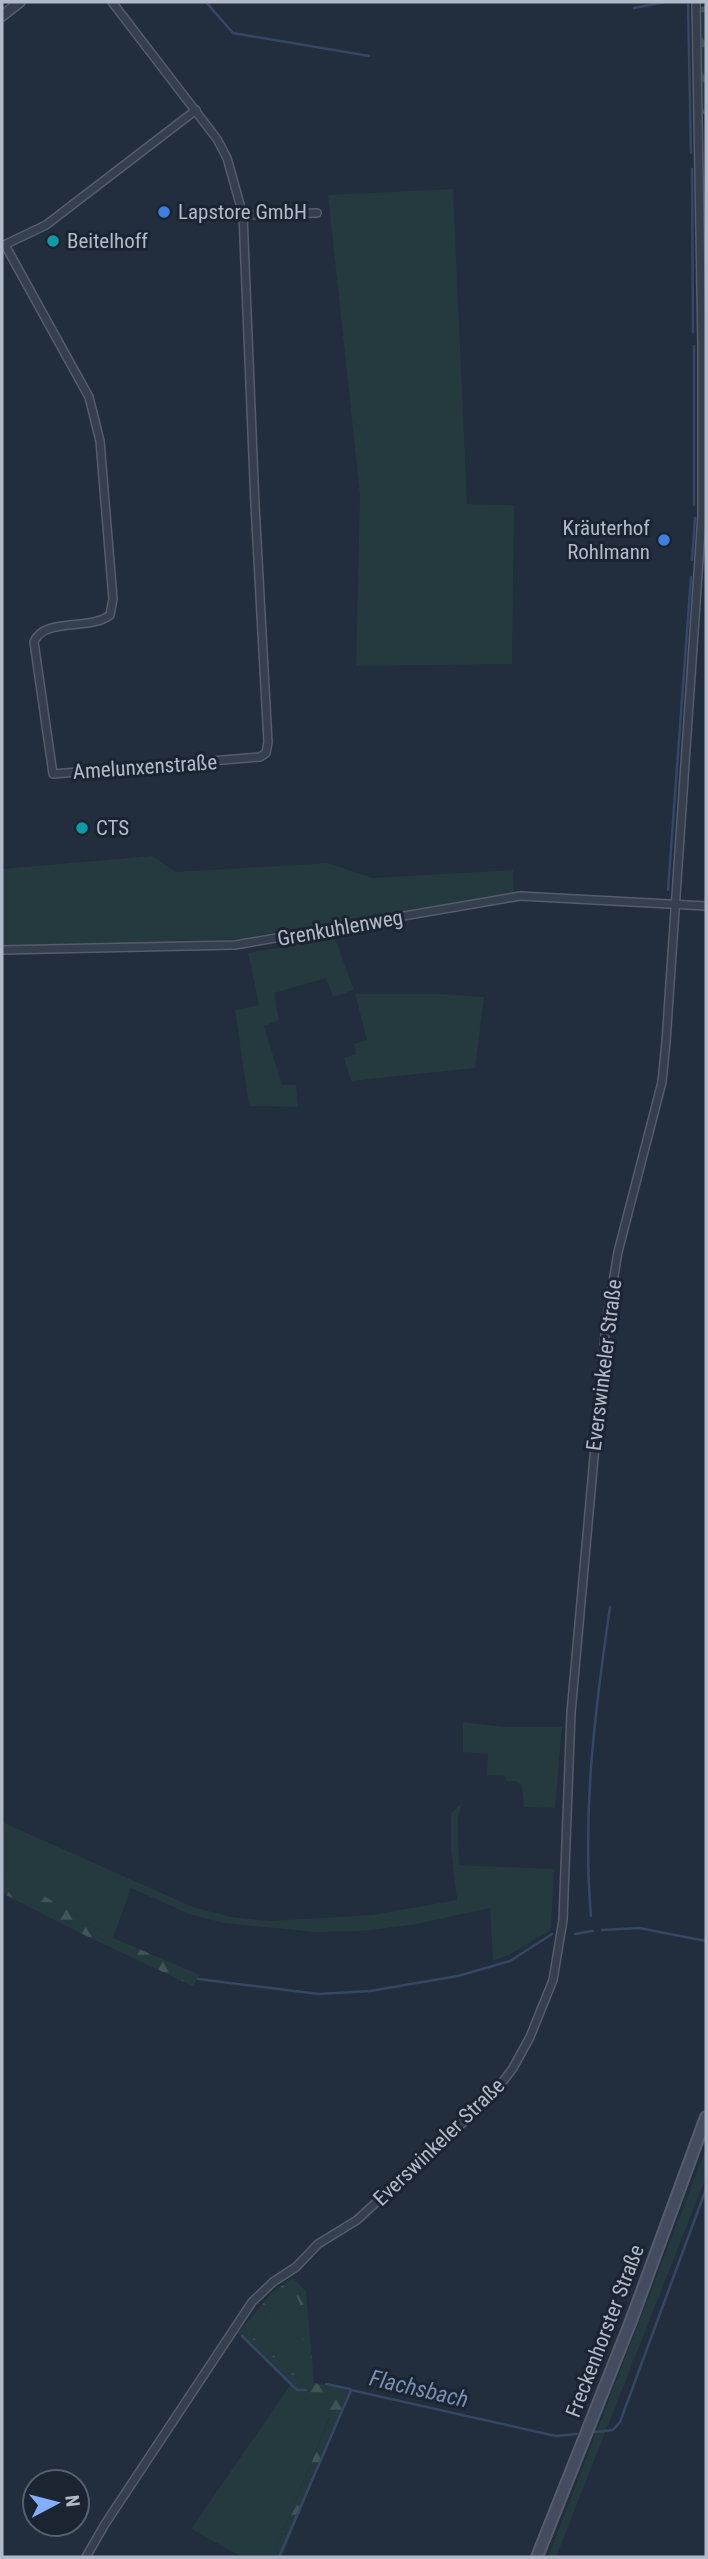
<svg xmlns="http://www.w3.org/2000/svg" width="708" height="2559" font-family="'Roboto Condensed',sans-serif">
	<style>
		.grass { fill: #243a3e }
		.forest { fill: url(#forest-firs); fill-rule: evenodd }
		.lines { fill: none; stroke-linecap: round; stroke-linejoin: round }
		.stream { stroke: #354765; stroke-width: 2.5 }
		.minor-casing { stroke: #545d6b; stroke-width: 10 }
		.tertiary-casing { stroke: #545d6b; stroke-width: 12 }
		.secondary-casing { stroke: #545d6b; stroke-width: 14 }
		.minor { stroke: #363f4d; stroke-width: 7 }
		.tertiary { stroke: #363f4d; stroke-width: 9 }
		.secondary { stroke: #444d60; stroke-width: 10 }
		.shop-dot { fill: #3f7fe0; stroke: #1b2431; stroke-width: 2.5 }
		.culture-dot { fill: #0f9aa8; stroke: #1b2431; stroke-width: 2.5 }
		.labels { text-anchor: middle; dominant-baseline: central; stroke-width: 6; stroke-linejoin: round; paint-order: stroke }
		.poi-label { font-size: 21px; fill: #b1bac8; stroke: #1b2431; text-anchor: start }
		.street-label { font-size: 21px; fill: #b1bac8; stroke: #1b2431 }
		.water-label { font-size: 23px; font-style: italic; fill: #788eb2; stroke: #1b2431 }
	</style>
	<defs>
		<pattern id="forest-firs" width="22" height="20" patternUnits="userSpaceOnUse" patternTransform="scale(1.75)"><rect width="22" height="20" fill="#243a3e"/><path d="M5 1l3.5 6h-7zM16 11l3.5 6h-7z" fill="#415458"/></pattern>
	</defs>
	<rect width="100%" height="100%" fill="#222d3d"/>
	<g class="grass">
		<polygon points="453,189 467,504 514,505 512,664 356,666 360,495 328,195"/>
		<polygon points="152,856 176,872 328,863 372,878 513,870 514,894 236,939 122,945 3,945 2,869"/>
		<polygon points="335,938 354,990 333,997 326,978 274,993 279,1020 264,1026 282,1085 296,1085 298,1107 249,1106 235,1010 259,1005 248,953"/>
		<polygon points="355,994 439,994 484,997 475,1068 351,1081 344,1058 356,1054 354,1044 367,1040"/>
		<polygon points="463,1722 505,1727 562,1727 555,1808 524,1807 522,1785 515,1781 508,1782 504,1776 487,1775 488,1754 463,1752"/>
		<polygon points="462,1803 458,1818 459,1865 554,1869 551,1930 509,1955 493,1961 490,1908 417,1924 364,1931 316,1932 224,1923 189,1914 131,1888 113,1938 44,1896 2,1875 2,1822 193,1907 231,1917 269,1921 372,1915 457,1900 451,1849 451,1813"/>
		<polygon points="706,2149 706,2177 556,2557 548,2557"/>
		<polygon points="294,2289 300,2304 307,2386 251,2335 270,2309"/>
		<polygon points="291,2384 312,2405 330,2416 273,2557 242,2557 191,2529"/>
	</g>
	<g class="forest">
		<polygon points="706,6 706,114 702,114 701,7"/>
		<polygon points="2,1875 44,1896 113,1938 200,1975 193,1986 78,1932 2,1893"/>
		<path d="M293,2278l13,13 8,92 35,7 -67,167h-9l57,-140 -18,-12 -74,-72 35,-41zM294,2290l6,14 6,81 -55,-50 19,-26z"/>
	</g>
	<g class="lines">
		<g class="stream">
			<polyline points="206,2 233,33 369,56"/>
			<polyline points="688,5 691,153"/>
			<polyline points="634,8 665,2"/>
			<polyline points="692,169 693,332"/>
			<polyline points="694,346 694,505"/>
			<polyline points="692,560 695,518"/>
			<polyline points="668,890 691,577"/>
			<path d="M591,1916c-9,-104 4,-206 19,-309"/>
			<polyline points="602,1930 639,1928 706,1941"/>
			<polyline points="575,1934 593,1931"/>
			<polyline points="198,1979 319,1994 370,1991 458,1976 510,1961 552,1934"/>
			<polyline points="242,2336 297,2390 306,2390"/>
			<polyline points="326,2384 350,2389"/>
			<polyline points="595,2432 613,2430 620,2422 706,2189"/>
			<polyline points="279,2557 351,2390 556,2436 577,2434"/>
		</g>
		<defs>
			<g id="minor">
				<polyline points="243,215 317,213"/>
				<path d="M5,245l84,152 11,44 13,158 -3,16c-20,16 -66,2 -76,27l19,132 207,-17 6,-4 2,-11 -13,-237 -12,-290 -16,-57 -10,-19 -105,-137"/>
				<polyline points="2,246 46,225 196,110"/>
				<polyline points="2,950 235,945 520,896 706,906"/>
				<polyline points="86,2557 105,2524 252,2302 273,2282 296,2267 318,2244 357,2220 492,2096 513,2068 530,2037 553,1980 563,1920 571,1713 606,1324 618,1252 662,1082 666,1042 702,515 702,347 696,2"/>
			</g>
			<polyline id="tertiary" points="2,16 20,2"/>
			<polyline id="secondary" points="537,2557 631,2321 706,2117"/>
		</defs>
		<use href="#minor" class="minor-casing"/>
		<use href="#tertiary" class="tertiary-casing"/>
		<use href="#secondary" class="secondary-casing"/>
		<use href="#minor" class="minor"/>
		<use href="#tertiary" class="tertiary"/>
		<use href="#secondary" class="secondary"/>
	</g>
	<g class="shop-dot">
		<circle cx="164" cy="212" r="7"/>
		<circle cx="664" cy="540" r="7"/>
	</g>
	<g class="culture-dot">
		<circle cx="53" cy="241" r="7"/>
		<circle cx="82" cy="828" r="7"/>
	</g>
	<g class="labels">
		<g class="poi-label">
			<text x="178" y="212">Lapstore GmbH</text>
			<text x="67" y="241">Beitelhoff</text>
			<text x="650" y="528" text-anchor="end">Kräuterhof<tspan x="650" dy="24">Rohlmann</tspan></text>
			<text x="96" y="828">CTS</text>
		</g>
		<g class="street-label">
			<text transform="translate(145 767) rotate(-4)">Amelunxenstraße</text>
			<text transform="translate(340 928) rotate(-10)">Grenkuhlenweg</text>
			<text transform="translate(604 1365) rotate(-83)">Everswinkeler Straße</text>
			<text transform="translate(439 2142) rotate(-44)">Everswinkeler Straße</text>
			<text transform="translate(605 2331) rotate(-69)">Freckenhorster Straße</text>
		</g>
		<g class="water-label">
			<text transform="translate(419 2389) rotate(13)">Flachsbach</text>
		</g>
	</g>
	<rect width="708" height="2559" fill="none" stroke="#b1bac8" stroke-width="7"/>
	<g transform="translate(56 2503) rotate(83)"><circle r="33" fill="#1b2431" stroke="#57606d" stroke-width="2"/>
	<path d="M0-5L12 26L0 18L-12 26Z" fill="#83aefb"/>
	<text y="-10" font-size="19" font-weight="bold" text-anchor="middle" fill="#b1bac8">N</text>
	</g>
</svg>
